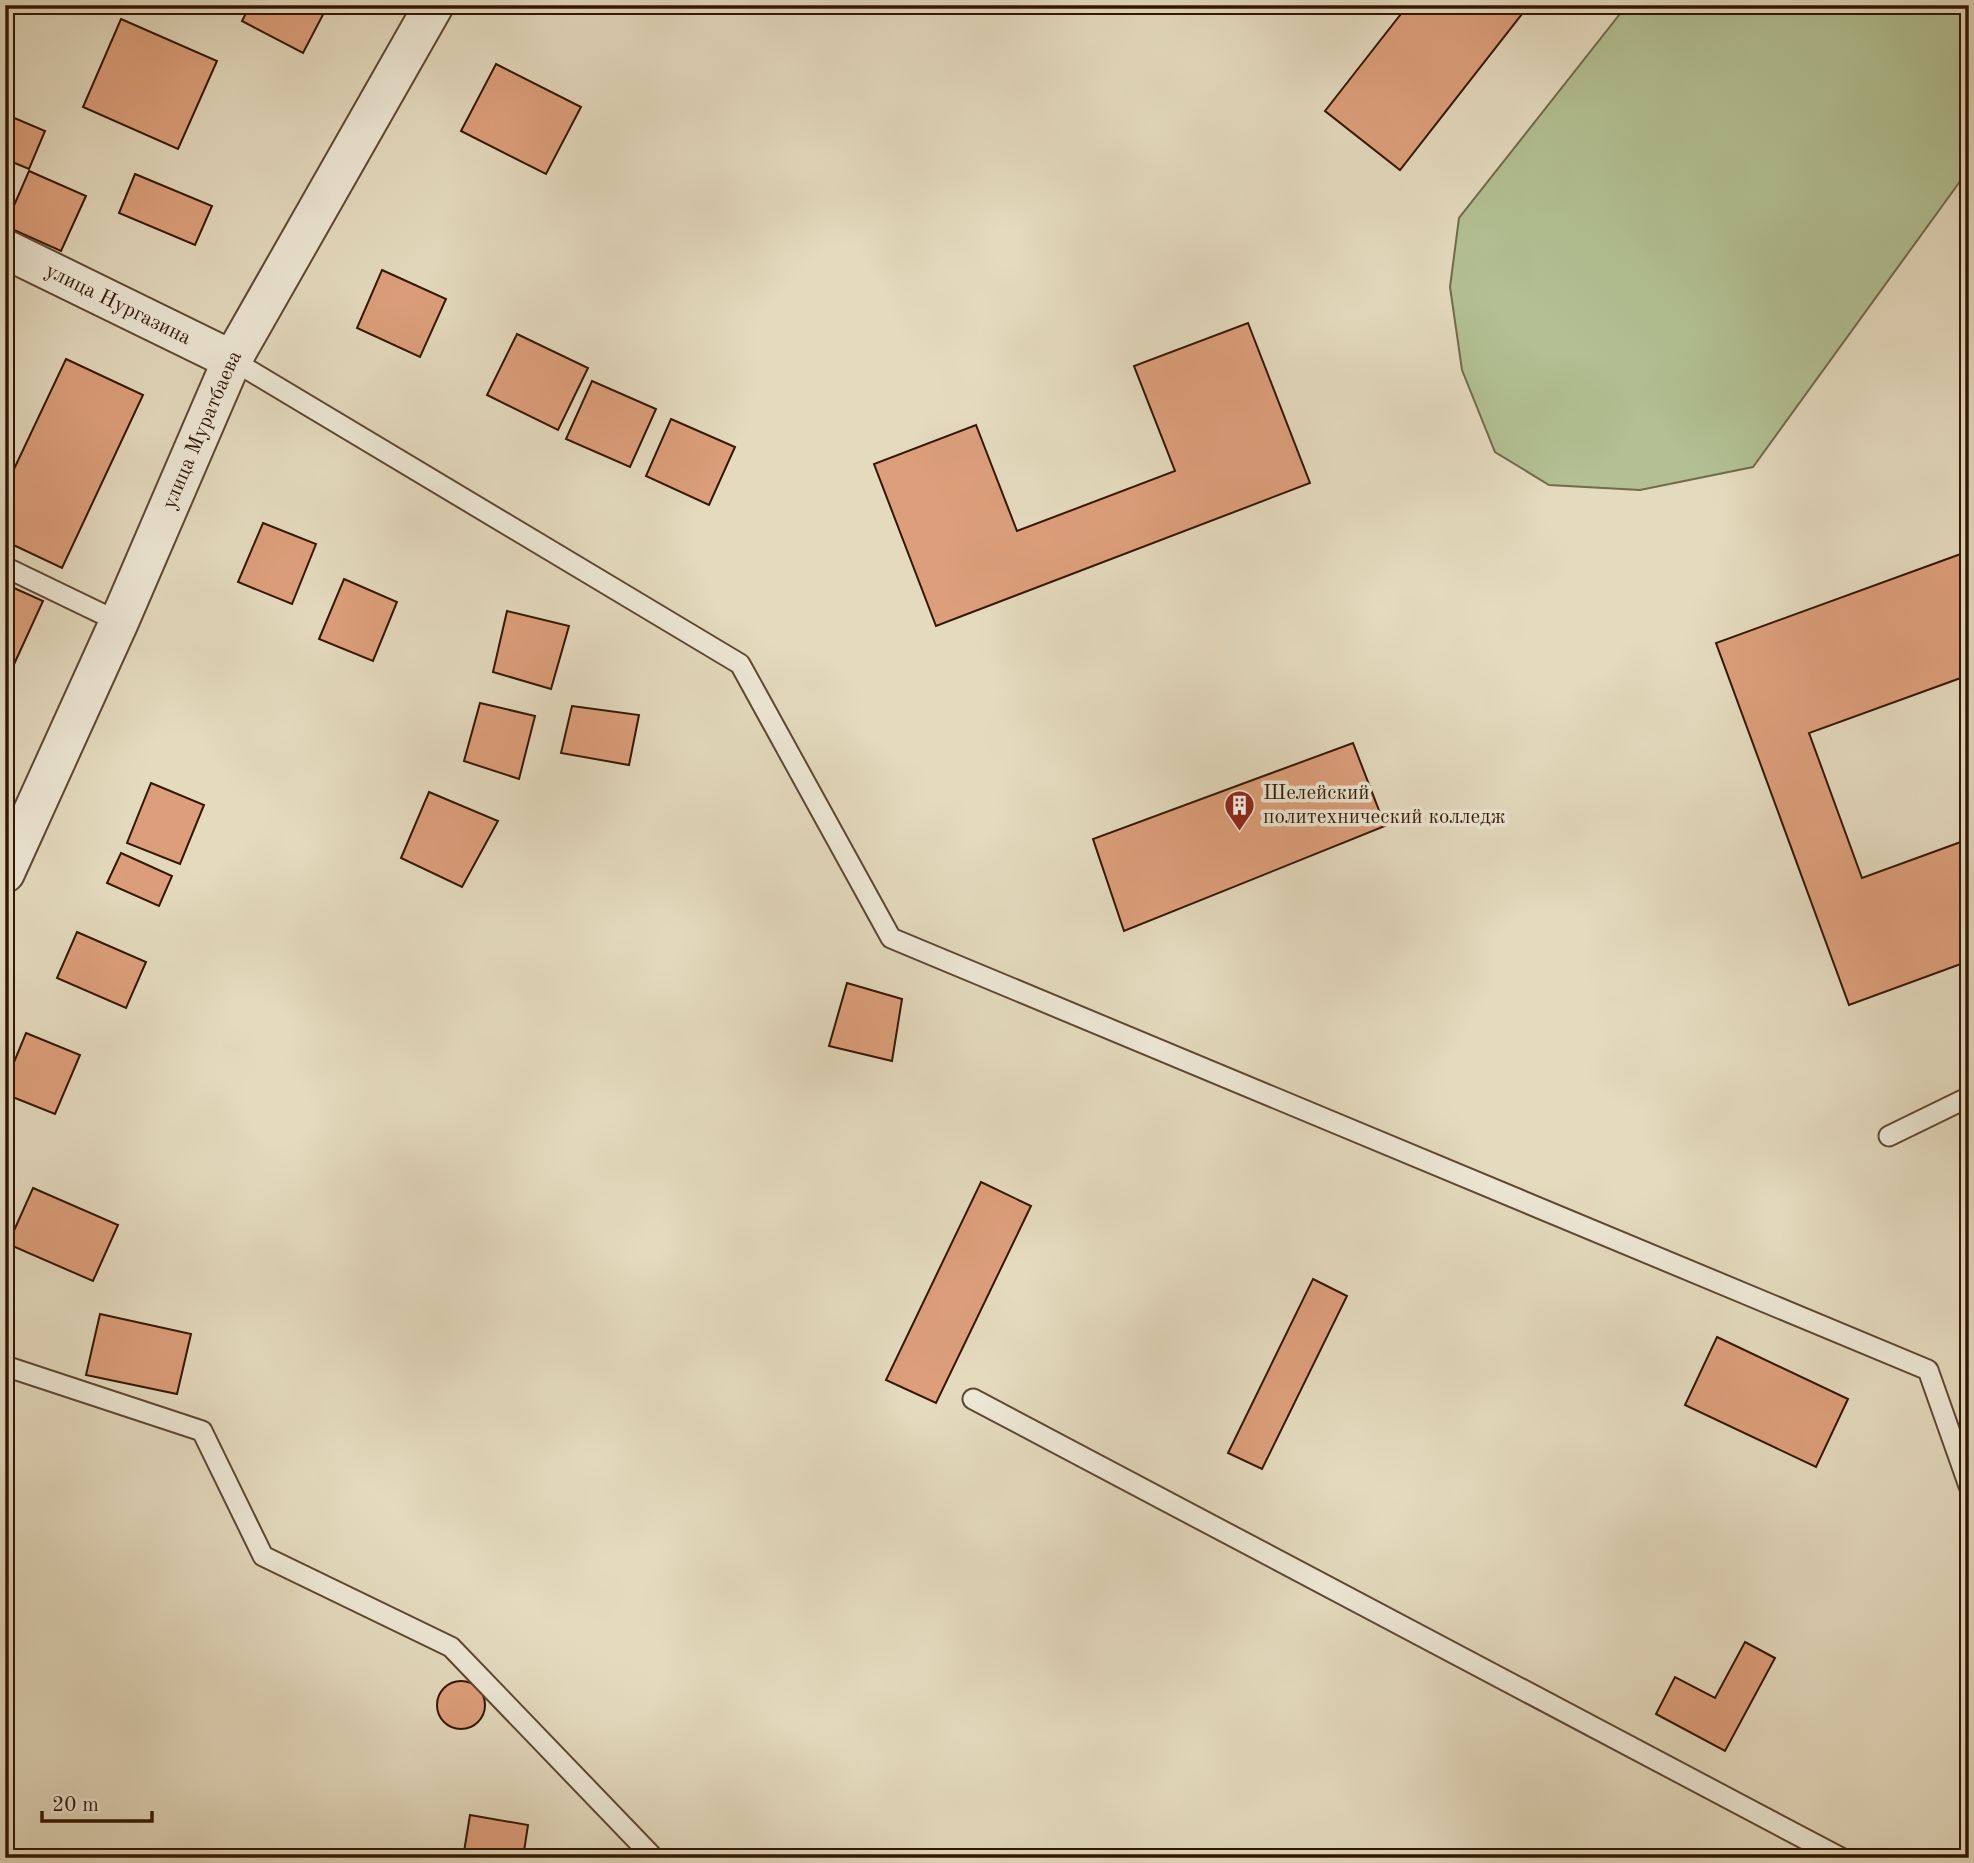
<svg xmlns="http://www.w3.org/2000/svg" width="1974" height="1863" font-family="'Old Standard TT',serif">
	<style>
		.green { fill: #b2c093; stroke: #726b4c; stroke-width: 2 }
		.building { fill: #dd9f7b; stroke: #331604; stroke-width: 2 }
		.lines { fill: none; stroke-linecap: round; stroke-linejoin: round }
		.service-casing { stroke: #5f4732; stroke-width: 23 }
		.minor-casing { stroke: #5f4732; stroke-width: 42 }
		.service { stroke: #ede7d5; stroke-width: 19 }
		.minor { stroke: #ede7d5; stroke-width: 38 }
		.labels { text-anchor: middle; dominant-baseline: central; stroke-width: 7; stroke-linejoin: round; paint-order: stroke }
		.street-label { font-size: 21px; fill: #331604; stroke: #ede7d5 }
		.poi-label { font-size: 21px; fill: #331604; stroke: #ede7d5; text-anchor: start }
	</style>
	<rect width="100%" height="100%" fill="#e4dabe"/>
	<filter id="stains"><feTurbulence type="fractalNoise" baseFrequency=".00286" numOctaves="4"/><feColorMatrix values="0 0 0 0 .2 0 0 0 0 .09 0 0 0 0 .02 0 0 0 .5 -.17"/></filter>
	<radialGradient id="worn" r=".72"><stop offset=".6" stop-color="#630" stop-opacity="0"/><stop offset="1" stop-color="#630" stop-opacity=".3"/></radialGradient>
	<polygon class="green" points="1627,5 1969,5 1969,169 1753,467 1640,490 1549,485 1495,452 1462,370 1450,287 1459,218"/>
	<g class="building">
		<polygon points="250,5 328,5 303,53 242,21"/>
		<polygon points="1408,5 1529,5 1400,170 1325,111"/>
		<polygon points="121,19 217,61 178,149 83,107"/>
		<polygon points="496,64 581,107 546,174 461,131"/>
		<polygon points="5,114 45,131 29,169 5,159"/>
		<polygon points="29,171 86,196 61,251 5,226"/>
		<polygon points="135,174 212,206 195,245 119,213"/>
		<polygon points="382,270 446,299 420,357 357,328"/>
		<polygon points="1248,323 1310,483 936,626 874,464 976,425 1017,531 1175,471 1134,366"/>
		<polygon points="517,334 588,368 558,430 487,395"/>
		<polygon points="66,359 143,395 62,568 5,541 5,488"/>
		<polygon points="592,381 656,409 630,467 566,439"/>
		<polygon points="671,419 735,447 709,505 646,476"/>
		<polygon points="263,523 316,544 292,604 238,582"/>
		<polygon points="1969,551 1969,675 1809,733 1862,878 1969,839 1969,961 1849,1005 1716,643"/>
		<polygon points="344,579 397,602 373,661 319,639"/>
		<polygon points="5,584 43,601 5,684"/>
		<polygon points="507,611 569,626 551,689 493,672"/>
		<polygon points="480,703 535,716 519,779 464,761"/>
		<polygon points="572,706 639,715 629,765 561,753"/>
		<polygon points="1353,743 1385,826 1124,931 1093,839"/>
		<polygon points="151,783 204,805 180,864 127,843"/>
		<polygon points="429,792 498,821 462,887 401,858"/>
		<polygon points="121,853 172,876 159,906 107,883"/>
		<polygon points="77,932 146,962 126,1008 57,978"/>
		<polygon points="847,983 902,999 892,1061 829,1046"/>
		<polygon points="26,1033 80,1055 55,1114 5,1094 5,1084"/>
		<polygon points="981,1182 1031,1206 936,1403 886,1380"/>
		<polygon points="33,1188 118,1225 93,1281 8,1244"/>
		<polygon points="1313,1279 1347,1296 1262,1469 1228,1453"/>
		<polygon points="100,1314 191,1334 177,1394 86,1375"/>
		<polygon points="1717,1337 1848,1399 1816,1467 1685,1405"/>
		<polygon points="1745,1642 1775,1658 1725,1751 1656,1714 1675,1677 1715,1698"/>
		<circle cx="461" cy="1705" r="24"/>
		<polygon points="470,1815 528,1825 523,1858 463,1858"/>
	</g>
	<g class="lines">
		<defs>
			<g id="service">
				<polyline points="232,360 740,664 891,938 1928,1370 1969,1486"/>
				<polyline points="5,567 119,622"/>
				<polyline points="1889,1136 1969,1097"/>
				<polyline points="5,1366 202,1431 263,1556 451,1647 654,1858"/>
				<polyline points="973,1399 1841,1858"/>
			</g>
			<g id="minor">
				<path id="s1" d="M5,249l227,111"/>
				<path id="s2" d="M5,873l114,-251 113,-262 202,-355"/>
			</g>
		</defs>
		<use href="#service" class="service-casing"/>
		<use href="#minor" class="minor-casing"/>
		<use href="#service" class="service"/>
		<use href="#minor" class="minor"/>
	</g>
	<defs>
		<symbol id="building-pin" viewBox="-11 -11 22 30"><path d="M0 17L-7.5 6A9.5 9.5 0 1 1 7.5 6Z" fill="#8f2418" stroke="#ede7d5"/><path d="M-4-6H4V6H1V3H-1V6H-4ZM-2.5-4.3h1.7v1.8h-1.7ZM.8-4.3h1.7v1.8H.8ZM-2.5-1h1.7V.8h-1.7ZM.8-1h1.7V.8H.8Z" fill="#fff"/></symbol>
	</defs>
	<g fill-rule="evenodd">
		<use href="#building-pin" x="1222" y="788" width="35" height="47"/>
	</g>
	<g class="labels">
		<g class="street-label">
			<text stroke="none"><textPath href="#s1" startOffset="126">улица Нургазина</textPath></text>
			<text stroke="none"><textPath href="#s2" startOffset="485">улица Муратбаева</textPath></text>
		</g>
		<g class="poi-label">
			<text x="1263" y="793">Шелейский<tspan x="1263" dy="24">политехнический колледж</tspan></text>
		</g>
	</g>
	<rect width="1974" height="1863" fill="none" stroke="#e4dabe" stroke-width="28"/>
	<rect x="7" y="7" width="1960" height="1849" fill="none" stroke="#331604" stroke-width="3.5"/>
	<rect x="14" y="14" width="1946" height="1835" fill="none" stroke="#331604" stroke-width="2"/>
	<path d="M42 1811v10h110v-10" fill="none" stroke="#331604" stroke-width="3.5"/>
	<text x="52" y="1811" font-size="21" fill="#331604" stroke="#ede7d5" stroke-width="5" paint-order="stroke">20 m</text>
	<rect width="100%" height="100%" filter="url(#stains)"/>
	<rect width="100%" height="100%" fill="url(#worn)"/>
</svg>
